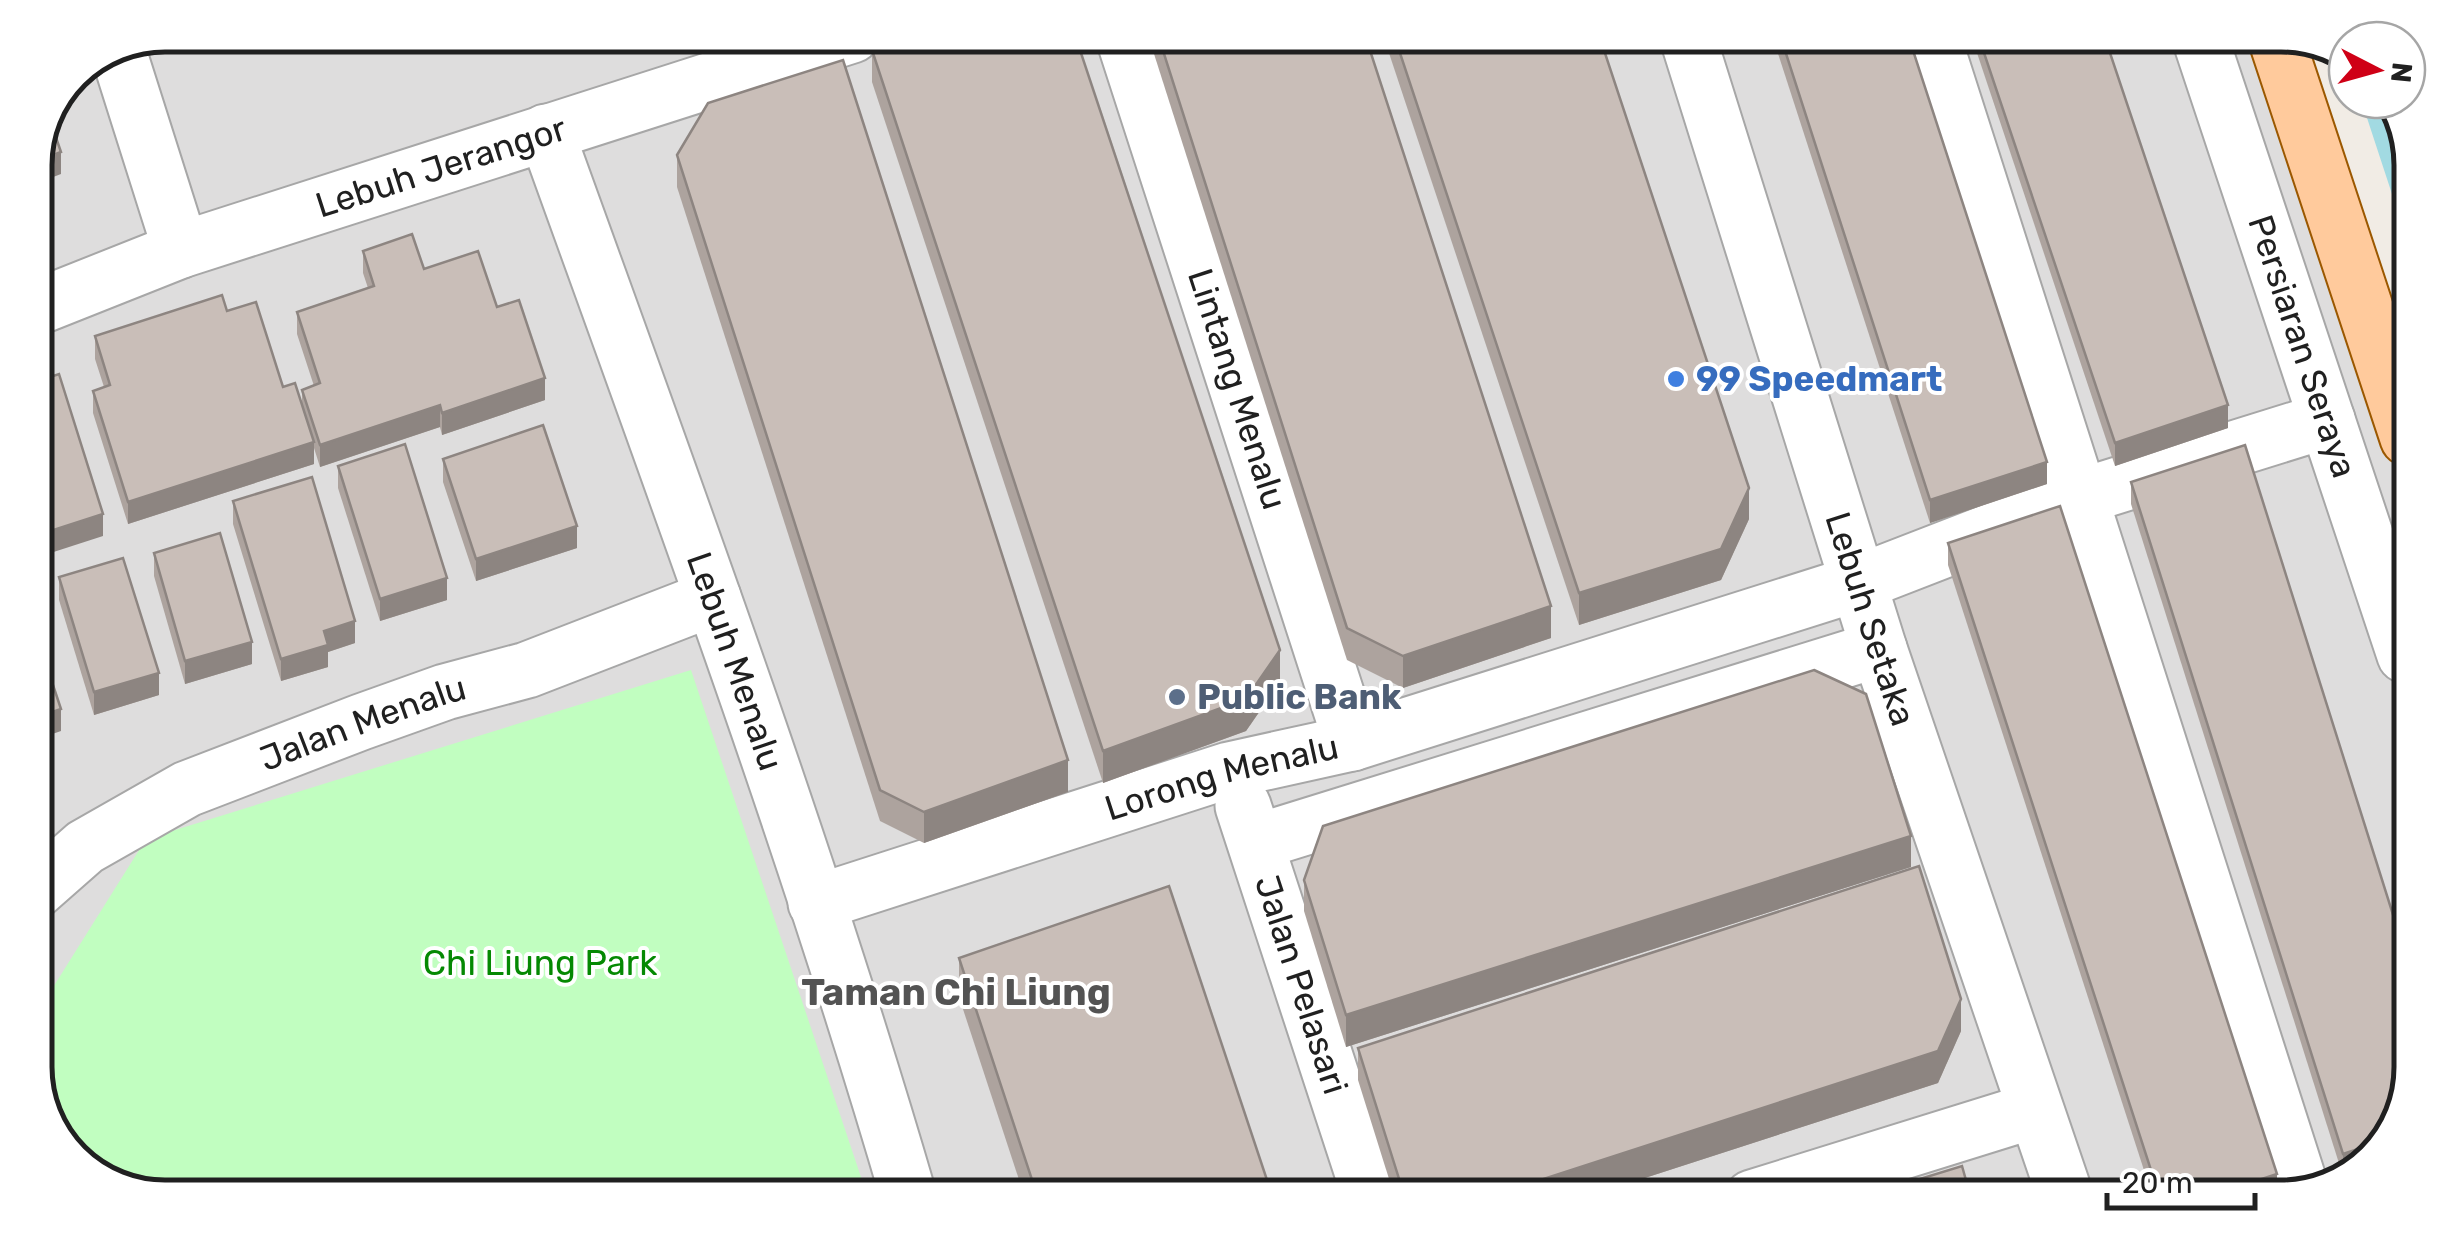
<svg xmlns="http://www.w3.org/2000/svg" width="2447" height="1233" font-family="Rubik,sans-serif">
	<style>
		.residential { fill: #dedddd }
		.park { fill: #c1fec0 }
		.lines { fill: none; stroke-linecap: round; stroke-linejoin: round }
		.stream { stroke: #a2dae2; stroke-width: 15 }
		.minor-casing { stroke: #a7a7a7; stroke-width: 59 }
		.major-casing { stroke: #9b5800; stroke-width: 59 }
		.minor { stroke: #fff; stroke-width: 55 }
		.major { stroke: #ffca9c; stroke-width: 55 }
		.wall { fill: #ada39e }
		.shaded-wall { fill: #8d8581 }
		.building { fill: #c9beb8; stroke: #8d8581; stroke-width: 2.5 }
		.shop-dot { fill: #3f7fe0; stroke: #fff; stroke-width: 4 }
		.service-dot { fill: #5c6f8a; stroke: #fff; stroke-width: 4 }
		.labels { text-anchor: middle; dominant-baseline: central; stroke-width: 8; stroke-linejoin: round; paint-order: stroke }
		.street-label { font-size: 35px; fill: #202020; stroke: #fff }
		.shop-label { font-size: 35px; font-weight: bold; fill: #366cbe; stroke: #fff; text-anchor: start }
		.service-label { font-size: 35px; font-weight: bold; fill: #4e5e75; stroke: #fff; text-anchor: start }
		.park-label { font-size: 35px; fill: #058903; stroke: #fff }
		.neighbourhood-label { font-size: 38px; font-weight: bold; fill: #535353; stroke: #fff }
		.rim { fill: none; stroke: #202020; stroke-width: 5 }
	</style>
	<rect width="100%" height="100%" fill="#f1ece5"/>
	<polygon class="residential" points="165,35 2271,35 2408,448 2399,1125 2354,1176 2282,1198 165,1198 108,1185 57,1141 35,1077 35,157 74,73"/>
	<polygon class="park" points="691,670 868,1198 165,1198 108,1185 57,1141 35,1077 35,1016 146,839"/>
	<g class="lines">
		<polyline class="stream" points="2369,100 2411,228"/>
		<defs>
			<g id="minor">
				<path id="s1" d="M1123,35l229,708"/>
				<path id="s2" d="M1687,35l192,614 187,549"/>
				<polyline points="1932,35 2302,1192"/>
				<path id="s3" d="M2199,35l206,620"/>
				<polyline points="119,54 181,250"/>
				<path id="s4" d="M546,132c127,353 258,706 363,1066"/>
				<path id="s5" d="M35,308l146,-58 671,-215"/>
				<path id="s6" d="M1243,806l128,392"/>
				<polyline points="1257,842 1879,649"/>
				<path id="s7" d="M35,891l50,-44 102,-58 174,-67 84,-30 82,-22 186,-72"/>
				<path id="s8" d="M816,903l413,-133 123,-27 506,-160 222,-86 247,-77"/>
				<polyline points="1752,1198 2035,1110"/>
			</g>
			<polyline id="major" points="2275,35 2408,438"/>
		</defs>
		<use href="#minor" class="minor-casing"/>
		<use href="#major" class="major-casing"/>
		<use href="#minor" class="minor"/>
		<use href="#major" class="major"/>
	</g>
	<g class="wall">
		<polygon points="1148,35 1365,35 1551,638 1403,688 1347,660"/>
		<polygon points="1383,35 1599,35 1749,519 1721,580 1579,625"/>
		<polygon points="1772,35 1908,35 2047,484 1930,523"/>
		<polygon points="1971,35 2104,35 2228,428 2115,466"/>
		<polygon points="872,50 1280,682 1246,731 1103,783 872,82"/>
		<polygon points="677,155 1068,792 924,843 880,821 677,187"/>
		<polygon points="363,251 424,269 497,307 545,400 442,435 440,427 320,467 314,448 314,464 128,524 93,413 93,391 104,387 95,359 95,336 283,387 302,404 302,390 314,386 297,334 297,312 368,288 363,273"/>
		<polygon points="443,459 577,548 476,581 443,482"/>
		<polygon points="338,466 447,600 380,621 338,488"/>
		<polygon points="2131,482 2401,940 2343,1176 2131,504"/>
		<polygon points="233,501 355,643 328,652 328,667 281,681 233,524"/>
		<polygon points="1948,543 2277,1196 2272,1198 2153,1198 1948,565"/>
		<polygon points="154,553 252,664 185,684 154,576"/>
		<polygon points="59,577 159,695 94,715 59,600"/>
		<polygon points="1911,867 1346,1047 1304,911 1304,880"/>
		<polygon points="959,958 1273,1198 1025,1198 959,997"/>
		<polygon points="1961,1031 1938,1083 1583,1198 1395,1198 1358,1080 1358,1048"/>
	</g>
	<g class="shaded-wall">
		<polygon points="61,152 61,174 35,184 35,162"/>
		<polygon points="545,378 545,400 442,435 442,413"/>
		<polygon points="440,405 440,427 320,467 320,445"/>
		<polygon points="2228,405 2228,428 2115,466 2115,443"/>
		<polygon points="314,442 314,464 128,524 128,502"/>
		<polygon points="2047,462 2047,484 1930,523 1930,500"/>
		<polygon points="1749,488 1749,519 1721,580 1579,625 1579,593"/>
		<polygon points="103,514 103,536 35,558 35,536"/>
		<polygon points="577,526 577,548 476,581 476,559"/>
		<polygon points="447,578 447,600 380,621 380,599"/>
		<polygon points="1551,606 1551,638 1403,688 1403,656"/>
		<polygon points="355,621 355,643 328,652 328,667 281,681 281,659 324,631"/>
		<polygon points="252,642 252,664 185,684 185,661"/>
		<polygon points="1280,650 1280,682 1246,731 1103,783 1103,751"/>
		<polygon points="159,673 159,695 94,715 94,692"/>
		<polygon points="61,709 61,731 35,740 35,718"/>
		<polygon points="1068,760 1068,792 924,843 924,812"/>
		<polygon points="1911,836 1911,867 1346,1047 1346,1015"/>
		<polygon points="1961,999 1961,1031 1938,1083 1583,1198 1485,1198"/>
		<polygon points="2385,1140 2358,1171 2343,1176 2343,1154"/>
		<polygon points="2277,1174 2277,1196 2272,1198 2204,1198"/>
	</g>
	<g class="building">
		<polygon points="918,35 1075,35 1280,650 1246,699 1103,751 872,50"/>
		<polygon points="1158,35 1365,35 1551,606 1403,656 1347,628"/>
		<polygon points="1394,35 1599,35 1749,488 1721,549 1579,593"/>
		<polygon points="1780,35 1908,35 2047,462 1930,500"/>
		<polygon points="1978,35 2104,35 2228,405 2115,443"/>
		<polygon points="843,60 1068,760 924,812 880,790 677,155 708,103"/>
		<polygon points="51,123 61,152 35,162 35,157"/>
		<polygon points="412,234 424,269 478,251 497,307 519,300 545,378 442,413 440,405 320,445 302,390 320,383 297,312 374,286 363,251"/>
		<polygon points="222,295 227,311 256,302 283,387 295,383 314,442 128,502 93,391 110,385 95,336"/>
		<polygon points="59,374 103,514 35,536 35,382"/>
		<polygon points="543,425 577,526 476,559 443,459"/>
		<polygon points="405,444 447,578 380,599 338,466"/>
		<polygon points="2245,445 2401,940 2399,1125 2385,1140 2343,1154 2131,482"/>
		<polygon points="312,477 355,621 324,631 328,645 281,659 233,501"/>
		<polygon points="2060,506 2277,1174 2204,1198 2160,1198 1948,543"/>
		<polygon points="220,533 252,642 185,661 154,553"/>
		<polygon points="123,558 159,673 94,692 59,577"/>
		<polygon points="35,631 61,709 35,718"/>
		<polygon points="1814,670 1866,694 1911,836 1346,1015 1304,880 1323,826"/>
		<polygon points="1919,866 1961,999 1938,1051 1485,1198 1422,1198 1401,1185 1358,1048"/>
		<polygon points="1169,886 1273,1198 1038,1198 959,958"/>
		<polygon points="1962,1166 1971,1198 1858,1198"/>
	</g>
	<circle class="shop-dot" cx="1676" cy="379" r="10"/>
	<circle class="service-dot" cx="1177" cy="697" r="10"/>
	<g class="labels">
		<g class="street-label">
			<text stroke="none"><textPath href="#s5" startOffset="430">Lebuh Jerangor</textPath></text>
			<text stroke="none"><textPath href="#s3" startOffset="328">Persiaran Seraya</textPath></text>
			<text stroke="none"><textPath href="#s1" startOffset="372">Lintang Menalu</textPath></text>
			<text stroke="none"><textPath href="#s2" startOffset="612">Lebuh Setaka</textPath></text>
			<text stroke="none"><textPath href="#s4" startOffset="562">Lebuh Menalu</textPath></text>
			<text stroke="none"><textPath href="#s7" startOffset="372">Jalan Menalu</textPath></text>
			<text stroke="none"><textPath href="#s8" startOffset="425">Lorong Menalu</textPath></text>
			<text stroke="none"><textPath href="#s6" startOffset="188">Jalan Pelasari</textPath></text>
		</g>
		<g class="shop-label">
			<text x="1696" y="379">99 Speedmart</text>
		</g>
		<g class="service-label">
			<text x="1197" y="697">Public Bank</text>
		</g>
		<g class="park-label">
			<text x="540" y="963">Chi Liung Park</text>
		</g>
		<g class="neighbourhood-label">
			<text x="956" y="992">Taman Chi Liung</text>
		</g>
	</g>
	<path d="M0 0H2447V1233H0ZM165 52H2281A113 113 0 0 1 2394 165V1067A113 113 0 0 1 2281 1180H165A113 113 0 0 1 52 1067V165A113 113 0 0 1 165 52Z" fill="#fff" fill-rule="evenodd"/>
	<path class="rim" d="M165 52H2281A113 113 0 0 1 2394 165V1067A113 113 0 0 1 2281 1180H165A113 113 0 0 1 52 1067V165A113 113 0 0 1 165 52Z"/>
	<g transform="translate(2377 70) rotate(96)"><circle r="48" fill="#ffffff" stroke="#a6a6a6" stroke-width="2.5"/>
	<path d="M0-8L18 38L0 25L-18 38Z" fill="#cf0016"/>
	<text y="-15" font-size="28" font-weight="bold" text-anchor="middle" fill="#202020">N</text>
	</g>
	<path d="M2107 1193v15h148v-15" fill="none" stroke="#202020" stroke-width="5"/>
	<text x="2122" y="1193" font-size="30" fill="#202020" stroke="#ffffff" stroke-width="8" paint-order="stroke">20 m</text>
</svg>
